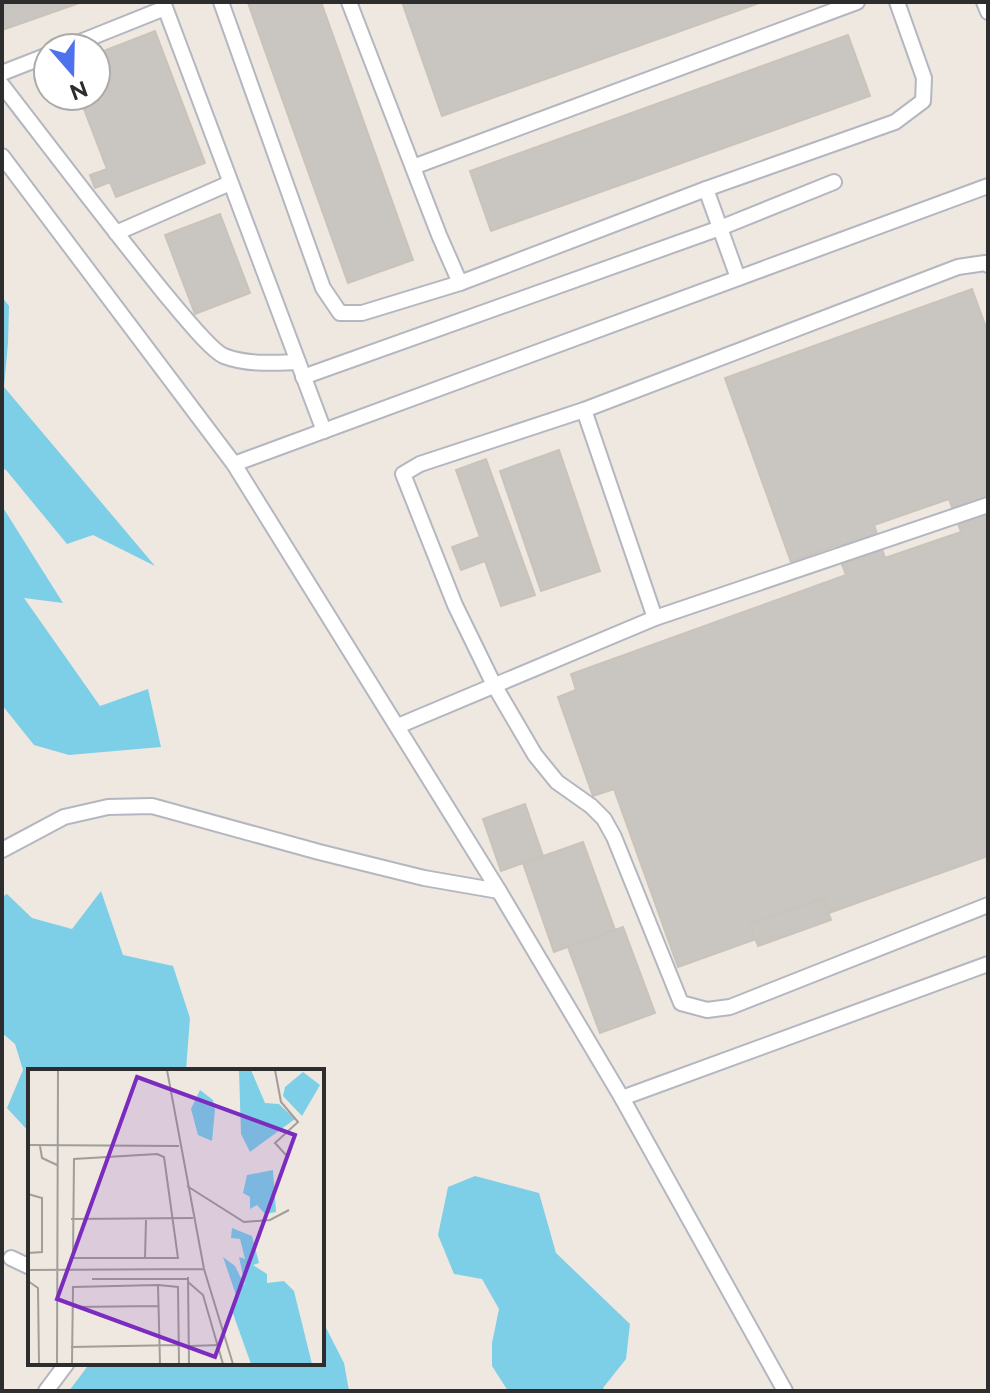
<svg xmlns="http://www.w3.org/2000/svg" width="990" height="1393" font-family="Raleway,sans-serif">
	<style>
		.water { fill: #7dcfe7 }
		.building { fill: #c9c5c0; stroke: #c9c3ba; stroke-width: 2; fill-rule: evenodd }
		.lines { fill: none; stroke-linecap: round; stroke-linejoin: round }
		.service-casing { stroke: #b4b7bf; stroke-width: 18 }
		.service { stroke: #fff; stroke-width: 14 }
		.inset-road { fill: none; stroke: #a19d99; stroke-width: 2 }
		.view { fill: #7b2cbf; fill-opacity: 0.15; stroke: #7b2cbf; stroke-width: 4 }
		.inset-edge { fill: none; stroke: #2d2d2d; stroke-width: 4 }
	</style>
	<rect width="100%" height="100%" fill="#eee8e1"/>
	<g class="water">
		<polygon points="2,297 9,306 8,343 4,387 155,566 93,535 67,544 6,470 2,468"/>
		<polygon points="2,506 63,603 24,598 100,706 148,689 161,747 69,755 34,745 2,705"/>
		<polygon points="101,891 123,955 173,966 190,1018 186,1070 185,1071 30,1071 30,1133 7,1108 23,1070 15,1044 2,1033 2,897 7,894 32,918 72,929"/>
		<polygon points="475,1176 539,1193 556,1253 630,1324 626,1359 603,1388 605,1391 508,1391 492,1366 492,1343 499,1309 482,1279 454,1274 438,1235 448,1187"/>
		<polygon points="322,1320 344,1363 349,1391 69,1391 90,1363 322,1363"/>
	</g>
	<g class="building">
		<polygon points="2,2 82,2 2,30"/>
		<polygon points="251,2 321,2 413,260 348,283 248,3"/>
		<polygon points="402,2 762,2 442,116"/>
		<polygon points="155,31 205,163 116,197 110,182 95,188 90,175 107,169 79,96 96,96 96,54"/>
		<polygon points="848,35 870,96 491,231 470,171"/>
		<polygon points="220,214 250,293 195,314 165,235"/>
		<path d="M972,289l16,44v523l-310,111 -64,-178 -21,7 -35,-99 18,-7 -5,-16 275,-99 -11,-29 -44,16 -66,-184zM949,499l12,33 -76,26 -11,-33z"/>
		<polygon points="559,450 600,571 541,591 500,471"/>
		<polygon points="486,459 535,595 501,606 485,561 461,570 452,547 480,537 456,470"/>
		<polygon points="525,804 543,856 501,871 483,819"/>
		<polygon points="583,842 615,930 554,952 523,863"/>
		<polygon points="823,898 831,920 758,946 750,924"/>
		<polygon points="623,927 655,1013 600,1033 568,947"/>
	</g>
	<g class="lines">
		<defs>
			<g id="service">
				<polyline points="163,2 324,431"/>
				<polyline points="221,2 323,288 340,313 362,313 460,283"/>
				<polyline points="349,2 439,235 460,283 706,189 895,122 923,101 924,78 897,2"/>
				<polyline points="984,2 988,12"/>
				<polyline points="65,48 165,8"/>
				<polyline points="2,73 48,55"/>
				<path d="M2,85c54,70 107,140 163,209 11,13 46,57 59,62 23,9 50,7 74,6"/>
				<polyline points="2,156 234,464 499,891 622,1098 785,1391"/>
				<polyline points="413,167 857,2"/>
				<polyline points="706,189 738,278"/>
				<polyline points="116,233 230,183"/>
				<polyline points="988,265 985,263 958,267 584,410 420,464 403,474 455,605 494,685 535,755 557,782 591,806 604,819 614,837 681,1003 707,1010 730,1007 988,905"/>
				<polyline points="303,377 720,228 834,182"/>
				<polyline points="584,410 655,618"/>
				<polyline points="234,464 988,186"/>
				<polyline points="398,726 655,618 988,505"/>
				<polyline points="2,850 64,817 108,807 152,806 319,852 424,878 499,891"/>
				<polyline points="622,1098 988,964"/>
				<polyline points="11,1258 30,1267"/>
				<polyline points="46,1391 67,1363"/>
			</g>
		</defs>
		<use href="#service" class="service-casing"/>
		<use href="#service" class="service"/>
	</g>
	<g transform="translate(28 1069)">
		<rect width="296" height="296" fill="#eee8e1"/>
		<path d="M211,1h12l14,33 14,1 16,15 -45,33 -9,-18zM275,3l17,13 -18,31 -19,-20 2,-9zM172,21l13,10 2,10 -3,31 -14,-6 -7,-26zM245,101l3,42 -11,2 -8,-9 -7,4v-12l-7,-4 4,-18zM204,159l20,8 7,27 -6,2 14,9v9l17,-2 10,10 18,73h-61l-20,-56 5,-13 -13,-38 12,9 10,20 -6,-29 6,2 -5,-20 -9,-1z" fill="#7dcfe7"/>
		<path class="inset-road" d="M139,1l37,199 29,95M247,1l6,32 17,20 -23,21 11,12M0,76l151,1M12,77l2,12 15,7M129,85l7,3 14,101h-105l1,-99zM159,117l57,36 26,-2 19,-10M0,125l14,4v54l-14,1M43,150l122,-1M117,189l1,-38M0,201l176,-1M160,208l1,87M64,210h96M0,212l10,7 1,76M160,213l15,13 20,69M130,216l20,2 1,77M44,238l86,-1M161,277l31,-1M43,278l108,-2M29,295l1,-294M44,295l1,-77 85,-2 2,79"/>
		<path class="view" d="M109,8l158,58 -80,222 -158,-58z"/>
		<rect width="296" height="296" class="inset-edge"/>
	</g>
	<rect width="990" height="1393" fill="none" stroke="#2d2d2d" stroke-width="8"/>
	<g transform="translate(72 72) rotate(160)"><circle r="38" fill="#ffffff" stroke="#ababab" stroke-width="2"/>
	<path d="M0-6L14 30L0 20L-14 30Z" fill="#4e72ee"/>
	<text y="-12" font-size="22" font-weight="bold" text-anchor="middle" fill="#2d2d2d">N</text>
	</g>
</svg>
